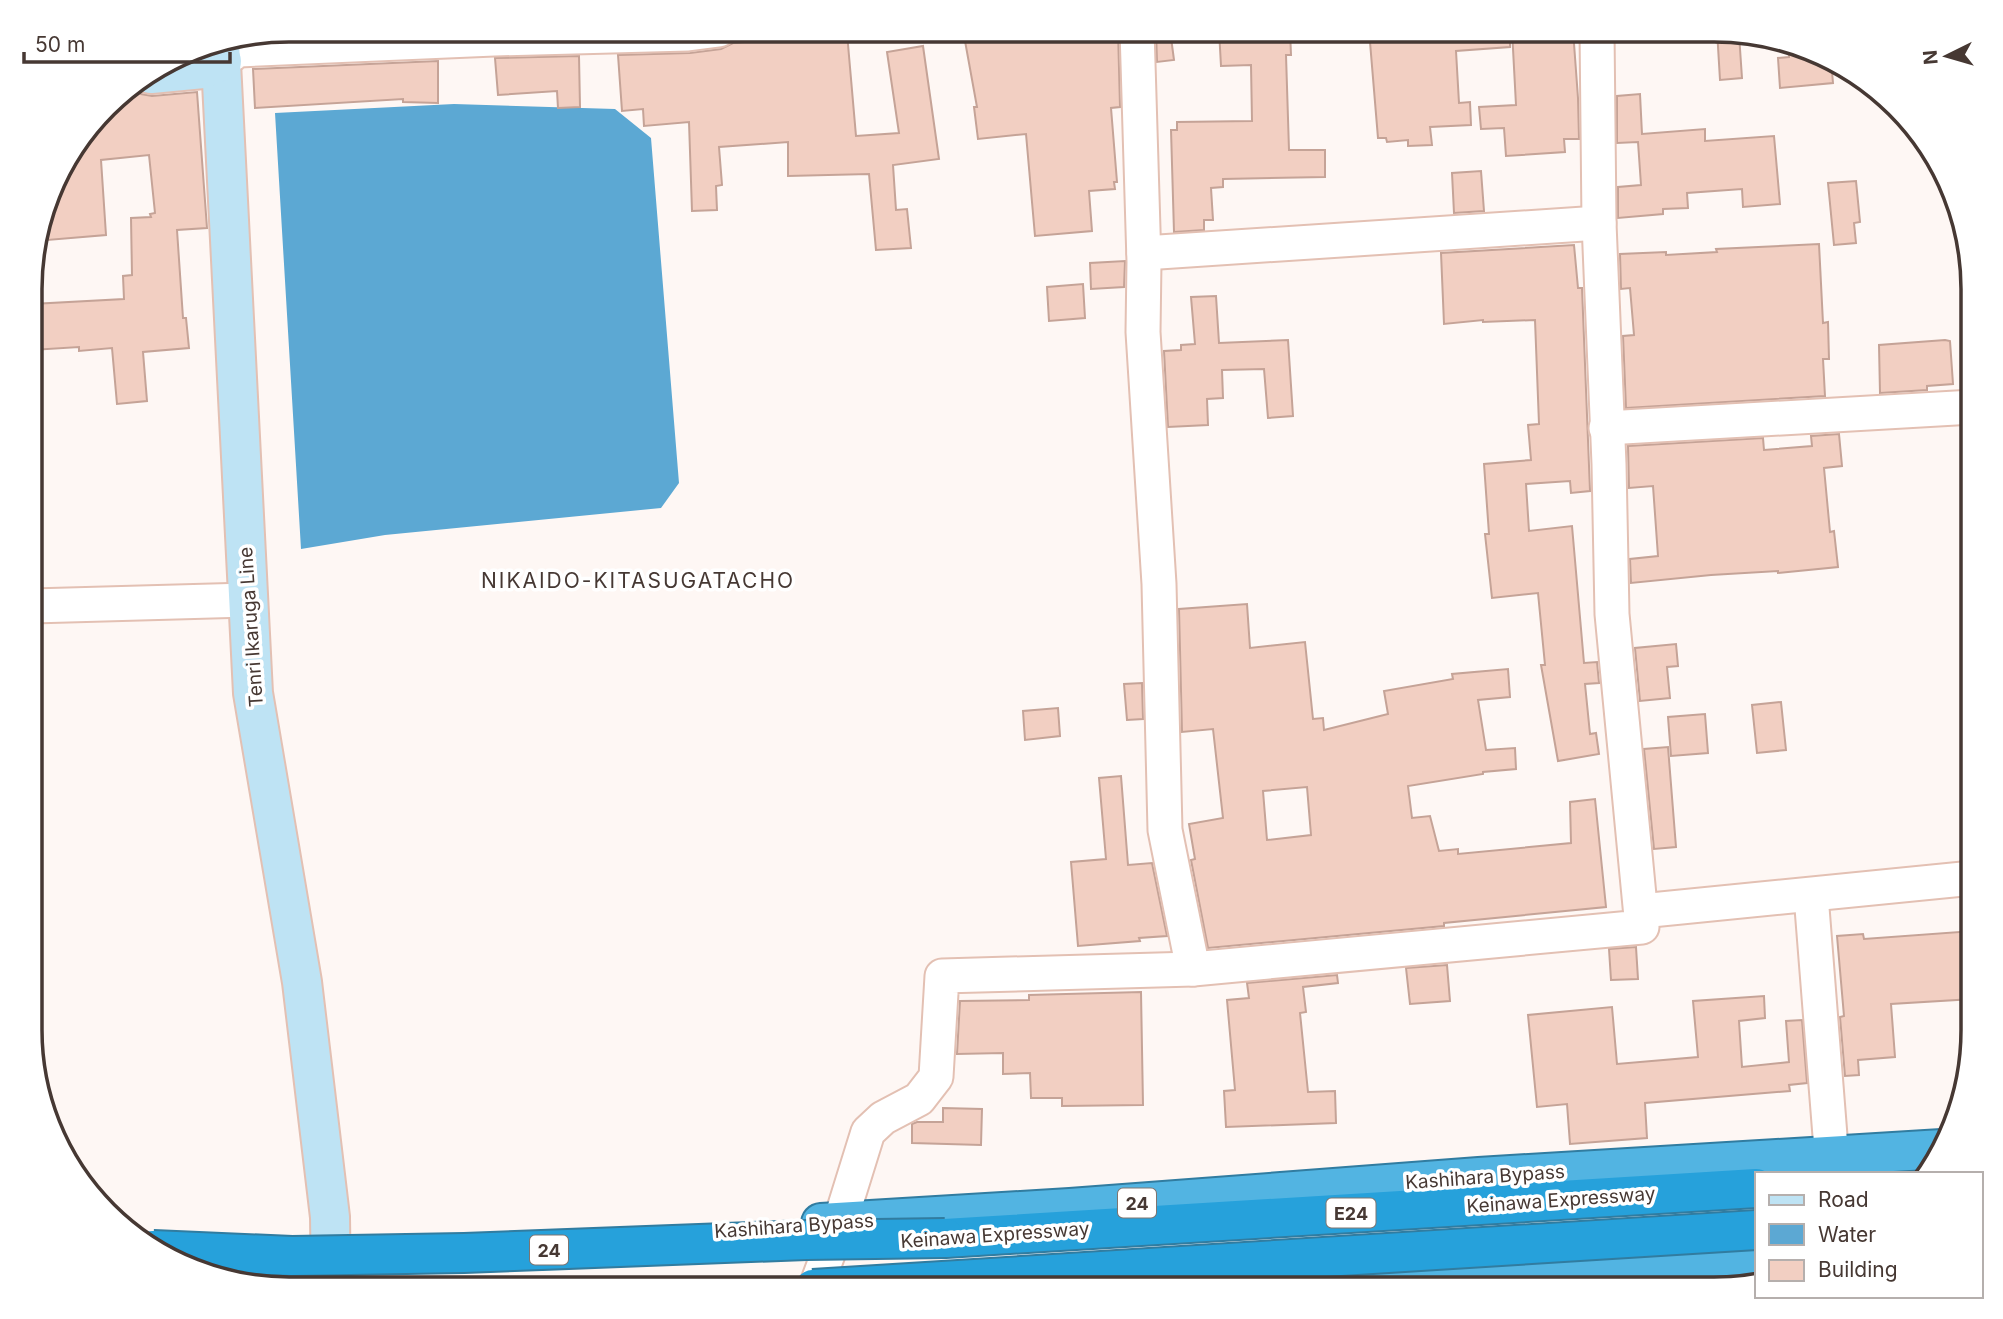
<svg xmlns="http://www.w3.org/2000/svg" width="2003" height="1319" font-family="Inter,sans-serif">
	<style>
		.water { fill: #5ca8d3 }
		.building { fill: #f2cfc2; stroke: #c5a397; stroke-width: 2; fill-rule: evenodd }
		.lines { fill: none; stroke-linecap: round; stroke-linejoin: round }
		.minor-casing { stroke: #e3c0b3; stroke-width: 37 }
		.secondary-casing { stroke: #e3c0b3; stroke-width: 42 }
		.trunk-casing { stroke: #317ca0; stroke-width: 42 }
		.motorway-casing { stroke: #317ca0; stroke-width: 42 }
		.minor { stroke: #fff; stroke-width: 33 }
		.secondary { stroke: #bee3f4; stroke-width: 38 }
		.trunk { stroke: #52b4e2; stroke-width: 38 }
		.motorway { stroke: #26a1db; stroke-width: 38 }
		.motorway-bridge-casing { stroke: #317ca0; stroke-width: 42; stroke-linecap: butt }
		.motorway-bridge { stroke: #26a1db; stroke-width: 38 }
		.labels { text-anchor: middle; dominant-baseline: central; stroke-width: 7; stroke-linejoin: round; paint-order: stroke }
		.shield { fill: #fff; stroke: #7e7470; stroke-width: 2 }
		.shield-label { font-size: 18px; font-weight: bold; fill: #463833 }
		.street-label { font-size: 19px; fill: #463833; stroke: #fff }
		.neighbourhood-label { font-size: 21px; letter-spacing: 2px; fill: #463833; stroke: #fff }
		.rim { fill: none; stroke: #463833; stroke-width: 3.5 }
	</style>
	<rect width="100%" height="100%" fill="#fef7f4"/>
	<polygon class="water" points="454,104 615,109 651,138 679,483 661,508 385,535 301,549 275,113"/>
	<g class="building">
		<polygon points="963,30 1118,30 1120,107 1111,108 1117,182 1114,182 1115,189 1089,191 1092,231 1035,236 1026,134 978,139 974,107 977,107"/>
		<polygon points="1156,30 1170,30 1174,60 1157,62"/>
		<polygon points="1219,30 1290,30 1291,55 1286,55 1289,150 1325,150 1325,177 1223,179 1223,187 1211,188 1213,220 1204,220 1204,230 1174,232 1171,130 1177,130 1177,122 1252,121 1251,65 1221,66"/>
		<polygon points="1369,30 1510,30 1510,47 1456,51 1459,103 1470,102 1471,125 1430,127 1432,145 1408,146 1408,140 1387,142 1386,138 1378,138"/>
		<polygon points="1512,30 1573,30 1578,98 1579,139 1564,139 1565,152 1506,156 1504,128 1481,129 1479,107 1516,105"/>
		<polygon points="1717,30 1739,34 1742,78 1720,80"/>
		<polygon points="847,33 856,136 899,133 887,52 923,46 939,159 893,165 896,210 907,209 911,248 876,250 869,174 788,176 788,142 719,147 722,185 716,186 717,210 692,211 689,122 644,126 643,109 622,111 618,55 690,53 721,49 733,43"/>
		<polygon points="1788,42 1797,43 1831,60 1833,83 1780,88 1778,58 1789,57"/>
		<polygon points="579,56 580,107 558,108 557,91 498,95 495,58"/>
		<polygon points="438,61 438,103 403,102 403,99 255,108 253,69"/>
		<polygon points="133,85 141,94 152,96 197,92 207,228 177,230 183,318 186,318 189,348 143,352 147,401 117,404 112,348 79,351 79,347 32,350 32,304 124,299 123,276 132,275 131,218 151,217 150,214 155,213 149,155 101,160 106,235 36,241 57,174 117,95"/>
		<polygon points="1640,94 1642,134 1705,129 1705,141 1774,136 1780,204 1743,207 1742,189 1687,193 1688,208 1663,209 1663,214 1618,218 1618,187 1641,185 1638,142 1617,143 1617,96"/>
		<polygon points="1481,171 1484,211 1454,213 1452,173"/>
		<polygon points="1856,181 1860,222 1854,223 1856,243 1834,245 1828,183"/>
		<polygon points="1819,244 1823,323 1828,322 1829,359 1823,359 1825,396 1626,408 1623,336 1634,335 1630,288 1621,289 1620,254 1666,252 1666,255 1717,252 1716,249"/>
		<polygon points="1574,245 1578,288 1582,288 1590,491 1571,493 1570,481 1526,484 1529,531 1572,526 1584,663 1597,662 1599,683 1585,684 1590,734 1596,733 1599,754 1558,761 1541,665 1545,665 1538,593 1492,598 1485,534 1489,534 1484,464 1531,460 1528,425 1539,424 1535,320 1483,322 1483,320 1444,324 1441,253"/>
		<polygon points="1125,261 1124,287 1091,289 1090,263"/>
		<polygon points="1083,284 1085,318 1049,321 1047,287"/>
		<polygon points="1216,296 1219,343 1288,340 1293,416 1268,418 1264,369 1222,370 1223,398 1207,399 1208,425 1168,427 1164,351 1181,350 1181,345 1195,344 1191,297"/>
		<polygon points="1945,340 1950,341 1953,384 1927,386 1927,390 1880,393 1879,345"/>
		<polygon points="1839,434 1842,466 1824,468 1830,532 1834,531 1838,567 1778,573 1778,571 1711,575 1631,583 1630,559 1658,556 1653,486 1629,488 1628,446 1763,438 1764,450 1812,446 1811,436"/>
		<path d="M1247,604l3,44 55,-6 8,77 10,-1 1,12 64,-16 -4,-23 69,-12 -1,-5 56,-5 2,28 -32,3 8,50 29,-2 1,21 -33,3v2l-75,12 4,32 18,-2 9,35 19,-2v5l113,-11 -1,-41 25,-3 11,108 -162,16v3l-236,22 -17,-88 4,-1 -6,-35 34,-6 -10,-89 -31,3 -3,-123zM1307,787l4,48 -44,5 -4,-49z"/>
		<polygon points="1676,644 1678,666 1667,667 1670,698 1640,701 1635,648"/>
		<polygon points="1142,683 1143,719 1127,720 1124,684"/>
		<polygon points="1781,702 1786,750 1757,753 1752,705"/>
		<polygon points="1058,708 1060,736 1025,740 1023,711"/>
		<polygon points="1705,714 1708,753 1671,756 1668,717"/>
		<polygon points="1668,747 1676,847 1654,849 1644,749"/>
		<polygon points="1121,776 1128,865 1152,863 1167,936 1139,938 1140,941 1078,946 1071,862 1106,859 1099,778"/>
		<polygon points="1973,931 1973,999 1891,1004 1895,1057 1858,1060 1859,1075 1845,1076 1840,1017 1844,1016 1837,936 1863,934 1864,939"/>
		<polygon points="1636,947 1638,979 1611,980 1609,949"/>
		<polygon points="1447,965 1450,1001 1410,1004 1406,968"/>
		<polygon points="1337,975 1338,983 1303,987 1306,1012 1300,1013 1308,1092 1335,1091 1336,1123 1226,1127 1224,1091 1235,1090 1227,1000 1249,998 1247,983"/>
		<polygon points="1141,992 1143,1105 1062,1106 1062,1098 1031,1098 1030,1073 1003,1074 1003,1053 957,1054 960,1001 1029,1000 1029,995"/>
		<polygon points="1764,996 1765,1018 1739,1021 1742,1067 1789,1062 1786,1021 1802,1020 1807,1083 1789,1085 1790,1091 1645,1103 1647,1138 1570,1144 1567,1104 1537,1107 1528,1015 1612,1007 1617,1064 1698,1057 1693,1001"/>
		<polygon points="943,1108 982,1109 981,1145 912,1143 912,1124 917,1122 943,1122"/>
	</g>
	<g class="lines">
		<defs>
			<g id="minor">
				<polyline points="1137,30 1144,262 1143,332 1159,584 1165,830 1193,969"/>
				<polyline points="222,61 239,50 494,39 688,34 719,30"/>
				<polyline points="1144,253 1599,223"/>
				<polyline points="1606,428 1973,407"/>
				<polyline points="32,606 248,600"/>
				<polyline points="1811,895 1833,1174"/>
				<polyline points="1641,911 1973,878"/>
				<polyline points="815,1289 840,1222 868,1132 883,1118 919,1099 936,1077 942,976 1193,969 1642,927 1612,614 1609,464 1599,223 1597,30"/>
			</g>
			<g id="secondary">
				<polyline points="220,43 253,693 302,982 330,1217 331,1289"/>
				<polyline points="151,74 203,69 222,61"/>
			</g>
			<g id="trunk">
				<polyline points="821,1223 1070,1208 1479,1177 1942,1149"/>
				<polyline points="1254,1289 1756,1260"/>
			</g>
			<polyline id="motorway" points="945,1238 1756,1188"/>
		</defs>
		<use href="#minor" class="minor-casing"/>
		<use href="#secondary" class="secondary-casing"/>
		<use href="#trunk" class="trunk-casing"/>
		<use href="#motorway" class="motorway-casing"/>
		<use href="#minor" class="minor"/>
		<use href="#secondary" class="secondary"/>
		<use href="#trunk" class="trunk"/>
		<use href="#motorway" class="motorway"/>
		<defs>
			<g id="motorway-bridge">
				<polyline points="153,1250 292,1256 464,1253 806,1240 945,1238"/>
				<polyline points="813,1289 1756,1230"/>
			</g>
		</defs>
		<use href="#motorway-bridge" class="motorway-bridge-casing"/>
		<use href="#motorway-bridge" class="motorway-bridge"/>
	</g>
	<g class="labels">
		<g class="shield">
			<rect x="1118" y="1188.5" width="38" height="29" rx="5"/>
			<rect x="1326.5" y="1198.5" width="49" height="29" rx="5"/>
			<rect x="530" y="1235.5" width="38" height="29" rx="5"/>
		</g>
		<g class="shield-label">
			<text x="1137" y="1203">24</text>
			<text x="1351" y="1213">E24</text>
			<text x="549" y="1250">24</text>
		</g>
		<g class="street-label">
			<text transform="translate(251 627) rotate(-94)">Tenri Ikaruga Line</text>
			<text transform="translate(1485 1177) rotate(-4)">Kashihara Bypass</text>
			<text transform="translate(1561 1200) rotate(-4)">Keinawa Expressway</text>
			<text transform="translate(794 1226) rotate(-4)">Kashihara Bypass</text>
			<text transform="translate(995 1235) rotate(-4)">Keinawa Expressway</text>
		</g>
		<g class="neighbourhood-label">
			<text x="638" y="580">NIKAIDO-KITASUGATACHO</text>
		</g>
	</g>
	<path d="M0 0H2003V1319H0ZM289 42H1714A247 247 0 0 1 1961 289V1030A247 247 0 0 1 1714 1277H289A247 247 0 0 1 42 1030V289A247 247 0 0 1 289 42Z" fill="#fff" fill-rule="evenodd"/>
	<path class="rim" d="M289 42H1714A247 247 0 0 1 1961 289V1030A247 247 0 0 1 1714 1277H289A247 247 0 0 1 42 1030V289A247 247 0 0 1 289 42Z"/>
	<rect x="1755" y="1172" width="228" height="126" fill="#ffffff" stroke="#b5afad" stroke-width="2"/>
	<rect x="1769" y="1195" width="35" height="10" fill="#bee3f4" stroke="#b5afad" stroke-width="2"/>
	<text x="1818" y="1207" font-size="21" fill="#463833">Road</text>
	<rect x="1769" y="1224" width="35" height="21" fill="#5ca8d3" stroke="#b5afad" stroke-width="2"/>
	<text x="1818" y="1242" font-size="21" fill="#463833">Water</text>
	<rect x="1769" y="1260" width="35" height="21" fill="#f2cfc2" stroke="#b5afad" stroke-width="2"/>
	<text x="1818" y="1277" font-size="21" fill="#463833">Building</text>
	<g transform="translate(1947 56) rotate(265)" stroke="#ffffff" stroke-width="5" paint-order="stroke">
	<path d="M0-5L12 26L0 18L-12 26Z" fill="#463833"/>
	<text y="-10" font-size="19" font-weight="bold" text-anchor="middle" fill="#463833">N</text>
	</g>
	<path d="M24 52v10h206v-10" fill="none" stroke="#463833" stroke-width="3.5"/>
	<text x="35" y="52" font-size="21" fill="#463833" stroke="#ffffff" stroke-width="5" paint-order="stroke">50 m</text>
</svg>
